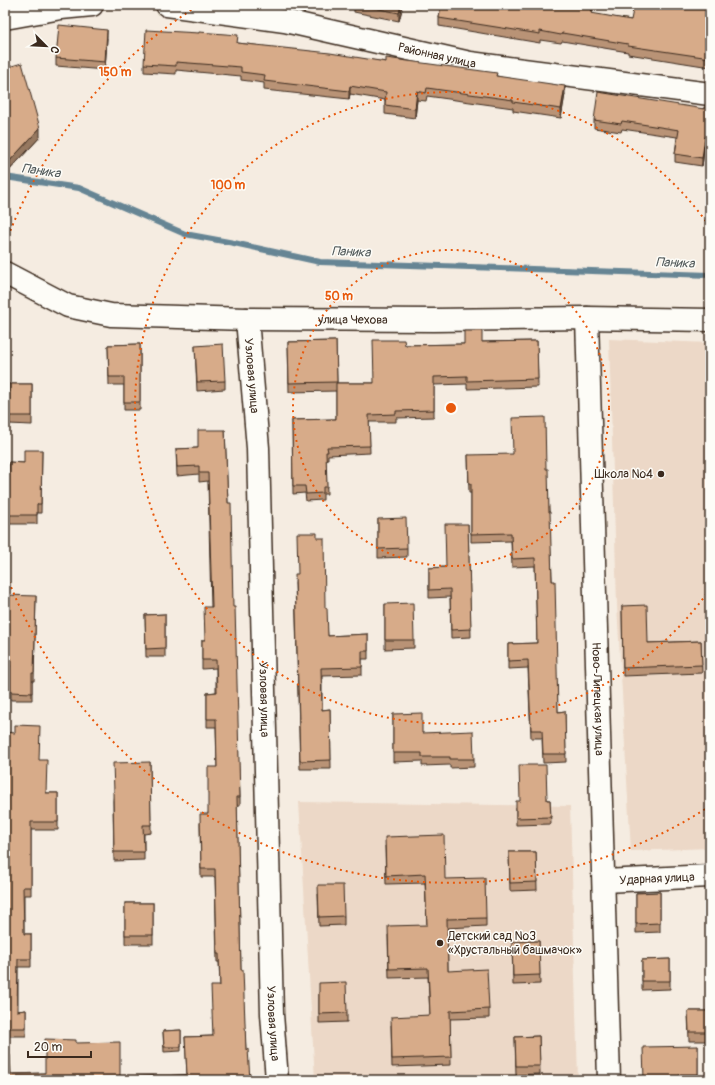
<svg xmlns="http://www.w3.org/2000/svg" width="715" height="1085" font-family="Pangolin,sans-serif">
	<style>
		.built { fill: #ecd8c7 }
		.lines { fill: none; stroke-linecap: round; stroke-linejoin: round }
		.stream { stroke: #668594; stroke-width: 6 }
		.minor-casing { stroke: #3b2a1e; stroke-width: 25 }
		.minor { stroke: #fdfcf7; stroke-width: 22 }
		.wall { fill: #b99376; stroke: #3b2a1e }
		.shaded-wall { fill: #967860; stroke: #3b2a1e }
		.building { fill: #d7ab89; stroke: #3b2a1e }
		.ring { fill: none; stroke: #e8590c; stroke-width: 2; stroke-dasharray: 2 4 }
		.poi-dot { fill: #3b2a1e; stroke: #fdfcf7; stroke-width: 1.5 }
		.labels { text-anchor: middle; dominant-baseline: central; stroke-width: 3; stroke-linejoin: round; paint-order: stroke }
		.street-label { font-size: 12px; fill: #3b2a1e; stroke: #fdfcf7 }
		.poi-label { font-size: 12px; fill: #3b2a1e; stroke: #fdfcf7; text-anchor: end }
		.water-label { font-size: 13px; font-style: italic; fill: #505859; stroke: #fdfcf7 }
		.centre { fill: #e8590c; stroke: #fdfcf7; stroke-width: 2 }
		.ring-label { font-size: 12px; text-anchor: middle; font-weight: bold; fill: #e8590c; stroke: #fdfcf7; stroke-width: 3; stroke-linejoin: round; paint-order: stroke }
	</style>
	<rect width="100%" height="100%" fill="#f5ece1"/>
	<filter id="ink" filterUnits="userSpaceOnUse"><feTurbulence type="fractalNoise" baseFrequency=".025" numOctaves="2"/><feDisplacementMap in="SourceGraphic" scale="8" xChannelSelector="R" yChannelSelector="G"/><feConvolveMatrix kernelMatrix="1 2 1 2 8 2 1 2 1" color-interpolation-filters="sRGB"/></filter>
	<g filter="url(#ink)">
		<g class="built">
			<polygon points="609,339 710,343 710,848 631,851 617,605"/>
			<polygon points="299,802 570,806 578,1080 315,1080"/>
		</g>
		<g class="lines">
			<polyline class="stream" points="5,177 79,188 185,234 234,243 320,262 710,275"/>
			<defs>
				<g id="minor">
					<path id="s1" d="M167,5l118,16 185,42 240,31"/>
					<polyline points="5,18 61,8 92,5"/>
					<path id="s2" d="M5,273l63,33 43,9 136,4 187,1 153,-2 123,2"/>
					<path id="s3" d="M587,318l22,762"/>
					<path id="s4" d="M247,319l11,129 14,566 5,66"/>
					<path id="s5" d="M604,881l106,-5"/>
				</g>
			</defs>
			<use href="#minor" class="minor-casing"/>
			<use href="#minor" class="minor"/>
		</g>
		<g class="wall">
			<polygon points="354,5 403,5 399,21 354,12"/>
			<polygon points="437,5 593,5 592,14 631,20 710,5 710,67 628,54 628,52 562,41 561,43 540,40 540,43 439,26 439,18 441,6 437,6"/>
			<polygon points="199,33 238,43 386,62 497,76 565,94 561,118 513,111 513,108 427,96 426,101 417,100 415,118 385,114 385,100 350,94 349,99 264,90 264,83 241,80 241,76 176,70 176,74 144,72 144,64"/>
			<polygon points="107,38 105,70 56,66 56,58"/>
			<polygon points="5,68 40,137 5,175 5,117 6,117 5,112"/>
			<polygon points="710,108 710,146 705,145 702,166 675,162 675,154 677,137 622,129 621,132 594,128 594,120"/>
			<polygon points="336,341 337,383 374,383 405,345 464,344 482,342 537,341 538,387 467,389 467,384 434,385 434,417 396,418 396,422 369,422 370,453 328,455 328,459 326,459 327,494 323,494 323,500 306,501 305,493 293,494 292,420 336,419 336,391 289,392 288,342"/>
			<polygon points="140,344 140,410 124,410 124,385 109,385 108,345"/>
			<polygon points="195,346 225,381 225,389 197,391"/>
			<polygon points="9,384 32,384 32,425 9,424"/>
			<polygon points="225,430 240,797 240,805 237,805 241,970 246,1050 250,1080 5,1080 11,1074 45,1073 76,1043 120,1077 187,1075 185,1037 213,1036 220,986 219,962 217,962 215,877 201,877 200,823 208,814 217,767 216,727 207,727 207,693 216,692 216,668 202,669 202,640 205,640 211,607 208,481 199,482 199,474 177,476 176,449 198,448"/>
			<polygon points="42,450 41,513 37,513 37,524 8,524 9,462 24,463"/>
			<polygon points="468,455 546,469 549,512 558,712 565,711 566,762 543,763 542,738 531,738 528,668 508,669 508,644 537,643 535,566 512,567 511,541 471,542 471,493 469,493"/>
			<polygon points="378,519 407,548 407,557 378,558"/>
			<polygon points="468,524 471,637 451,638 450,597 429,598 429,568 446,567"/>
			<polygon points="298,574 325,608 328,636 368,634 368,659 362,659 362,675 322,676 322,710 330,709 331,769 300,769 295,582"/>
			<polygon points="36,596 34,681 32,681 32,700 11,700 11,666 5,666 5,638"/>
			<polygon points="385,604 414,640 414,648 385,649"/>
			<polygon points="622,606 648,643 701,641 702,673 623,676"/>
			<polygon points="165,614 165,657 146,657 145,615"/>
			<polygon points="393,714 422,733 474,759 474,767 450,768 450,765 422,766 422,761 393,762"/>
			<polygon points="5,732 39,760 46,793 58,793 58,830 31,830 31,895 24,895 24,934 31,934 31,967 18,967 18,1011 26,1010 26,1036 5,1036"/>
			<polygon points="150,762 151,833 144,834 144,860 114,861 113,801 114,792"/>
			<polygon points="547,800 550,800 551,824 516,825 516,808"/>
			<polygon points="385,846 445,879 486,918 486,926 447,928 448,971 489,1009 489,1018 450,1019 451,1065 392,1067 391,1025 430,1015 428,977 389,978 388,935 427,925 425,883 386,884"/>
			<polygon points="509,852 536,852 537,890 510,891"/>
			<polygon points="660,892 660,932 636,933 636,893"/>
			<polygon points="318,894 344,916 344,925 319,926"/>
			<rect x="125" y="903" width="28" height="41"/>
			<polygon points="539,941 540,984 513,985 512,942"/>
			<polygon points="670,959 670,989 642,990 642,960"/>
			<polygon points="319,992 347,1013 347,1022 319,1023"/>
			<polygon points="688,1011 710,1011 710,1041 689,1041"/>
			<polygon points="181,1030 181,1051 164,1052 163,1031"/>
			<polygon points="539,1036 540,1074 516,1075 515,1037"/>
			<polygon points="698,1046 698,1080 644,1080"/>
		</g>
		<g class="shaded-wall">
			<polygon points="401,5 403,5 399,21 399,13"/>
			<polygon points="592,5 593,5 591,22 591,13"/>
			<polygon points="107,30 107,38 105,70 105,62"/>
			<polygon points="350,86 350,94 349,99 349,91"/>
			<polygon points="565,86 565,94 561,118 561,109"/>
			<polygon points="417,91 417,100 415,118 415,109"/>
			<polygon points="40,128 40,137 5,175 5,166"/>
			<polygon points="705,137 705,145 702,166 702,158"/>
		</g>
		<g class="building">
			<polygon points="359,5 401,5 399,13"/>
			<polygon points="441,5 592,5 591,13 631,20 634,5 710,5 710,58 628,46 628,44 562,33 561,35 540,31 540,34 439,18"/>
			<polygon points="59,25 107,30 105,62 56,58"/>
			<polygon points="146,30 199,33 199,32 238,35 237,43 330,53 386,62 386,58 430,64 497,73 496,76 565,86 561,109 513,102 513,100 427,88 426,93 417,91 415,109 385,105 386,92 350,86 349,91 264,81 265,75 241,72 241,67 176,62 176,66 144,64"/>
			<polygon points="22,63 40,128 5,166 5,117 9,117 5,103 5,68"/>
			<polygon points="598,92 704,109 704,107 710,108 710,138 705,137 702,158 675,154 679,130 622,121 621,124 594,120"/>
			<polygon points="464,331 482,331 482,342 537,341 538,379 467,381 467,376 434,377 434,410 396,411 396,414 369,415 370,446 327,447 328,452 326,452 327,487 323,487 323,493 306,494 305,486 293,486 292,420 336,419 336,383 374,383 373,340 404,340 405,345 464,344"/>
			<polygon points="336,341 337,382 289,383 288,342"/>
			<polygon points="140,344 140,402 124,402 124,377 109,377 108,345"/>
			<polygon points="223,344 225,381 197,382 195,346"/>
			<rect x="9" y="384" width="23" height="32"/>
			<polygon points="545,417 546,469 548,469 549,512 550,512 552,581 555,581 558,712 565,711 566,754 543,754 542,730 531,730 528,660 508,661 508,644 537,643 535,558 512,559 511,533 471,534 471,484 469,484 468,455 513,454 512,418"/>
			<polygon points="198,430 225,430 228,503 231,503 233,607 235,607 240,797 237,797 241,970 243,970 246,1050 248,1049 250,1080 5,1080 5,1055 10,1055 11,1074 45,1073 45,1039 76,1040 76,1043 120,1042 120,1077 187,1075 185,1037 213,1036 211,986 220,986 219,954 217,954 215,869 201,869 200,814 208,814 208,767 217,767 216,719 207,719 207,693 217,692 216,660 202,660 202,640 205,640 204,607 212,607 208,473 199,473 199,466 177,467 176,449 198,448"/>
			<polygon points="24,450 42,450 41,504 37,504 37,515 8,515 9,462 24,463"/>
			<polygon points="406,518 407,548 378,549 378,519"/>
			<polygon points="445,524 468,524 471,629 451,630 450,589 429,590 429,568 446,567"/>
			<polygon points="297,533 317,533 317,538 324,538 325,608 327,608 328,636 368,634 368,651 362,651 362,667 321,668 322,710 330,709 331,760 300,761 295,574 298,574"/>
			<polygon points="6,595 36,596 34,673 32,673 32,693 11,692 11,658 5,658"/>
			<polygon points="413,603 414,640 385,640 385,604"/>
			<polygon points="647,605 648,643 701,641 702,665 623,668 622,606"/>
			<polygon points="165,614 165,648 146,649 145,615"/>
			<polygon points="422,713 422,733 473,731 474,759 450,759 450,757 422,757 422,753 393,753 393,714"/>
			<polygon points="15,725 40,726 39,760 47,760 46,793 58,793 58,822 31,822 31,887 23,887 24,934 31,934 31,959 18,959 17,1011 26,1010 26,1028 5,1028 5,732 15,733"/>
			<polygon points="150,762 151,825 143,825 144,852 114,852 113,792 114,792 113,763"/>
			<polygon points="519,765 546,765 547,800 550,800 551,817 516,818 516,801 520,801"/>
			<polygon points="444,835 445,879 485,878 486,918 447,919 448,971 487,969 489,1009 450,1011 451,1057 392,1059 391,1017 430,1015 428,968 389,969 388,926 427,925 425,874 386,876 385,837"/>
			<polygon points="509,852 536,852 537,882 510,883"/>
			<polygon points="318,885 343,885 344,916 319,917"/>
			<polygon points="660,892 660,923 636,924 636,893"/>
			<rect x="125" y="903" width="28" height="32"/>
			<polygon points="539,941 540,975 513,976 512,942"/>
			<polygon points="670,959 670,981 642,981 642,960"/>
			<polygon points="346,982 347,1013 319,1014 319,983"/>
			<polygon points="688,1011 710,1011 710,1032 689,1032"/>
			<polygon points="181,1030 181,1047 164,1047 163,1031"/>
			<polygon points="539,1036 540,1066 516,1066 515,1037"/>
			<polygon points="698,1046 698,1074 680,1074 680,1080 644,1080 643,1047"/>
		</g>
	</g>
	<g class="ring">
		<circle cx="451" cy="408" r="158"/>
		<path d="M710 589A316 316 0 1 1 710 227"/>
		<path d="M710 806A475 475 0 0 1 6 574M6 242A475 475 0 0 1 199 5"/>
	</g>
	<g class="poi-dot">
		<circle cx="661" cy="474" r="4"/>
		<circle cx="440" cy="943" r="4"/>
	</g>
	<g class="labels">
		<g class="street-label">
			<text stroke="none"><textPath href="#s1" startOffset="275">Районная улица</textPath></text>
			<text stroke="none"><textPath href="#s2" startOffset="357">улица Чехова</textPath></text>
			<text stroke="none"><textPath href="#s4" startOffset="57">Узловая улица</textPath></text>
			<text stroke="none"><textPath href="#s3" startOffset="381">Ново-Липецкая улица</textPath></text>
			<text stroke="none"><textPath href="#s4" startOffset="381">Узловая улица</textPath></text>
			<text stroke="none"><textPath href="#s5" startOffset="53">Ударная улица</textPath></text>
			<text stroke="none"><textPath href="#s4" startOffset="705">Узловая улица</textPath></text>
		</g>
		<g class="poi-label">
			<text x="653" y="474">Школа №4</text>
			<text x="448" y="936" text-anchor="start">Детский сад №3<tspan x="448" dy="14">«Хрустальный башмачок»</tspan></text>
		</g>
		<g class="water-label">
			<text transform="translate(41 171) rotate(8)">Паника</text>
			<text transform="translate(351 252) rotate(2)">Паника</text>
			<text transform="translate(675 263) rotate(2)">Паника</text>
		</g>
	</g>
	<circle cx="451" cy="408" r="6" class="centre"/>
	<g class="ring-label">
		<text x="115" y="76">150 m</text>
		<text x="228" y="189">100 m</text>
		<text x="339" y="300">50 m</text>
	</g>
	<rect width="715" height="1085" fill="none" stroke="#fdfcf7" stroke-width="20"/>
	<rect x="10" y="10" width="695" height="1065" fill="none" stroke="#3b2a1e" stroke-width="1.5" filter="url(#ink)"/>
	<g transform="translate(46 46) rotate(114)" stroke="#fdfcf7" stroke-width="3" paint-order="stroke">
	<path d="M0-3L7 15L0 10L-7 15Z" fill="#3b2a1e"/>
	<text y="-6" font-size="11" font-weight="bold" text-anchor="middle" fill="#3b2a1e">С</text>
	</g>
	<path d="M28 1051v6h63v-6" fill="none" stroke="#3b2a1e" stroke-width="2"/>
	<text x="34" y="1051" font-size="12" fill="#3b2a1e" stroke="#fdfcf7" stroke-width="3" paint-order="stroke">20 m</text>
</svg>
